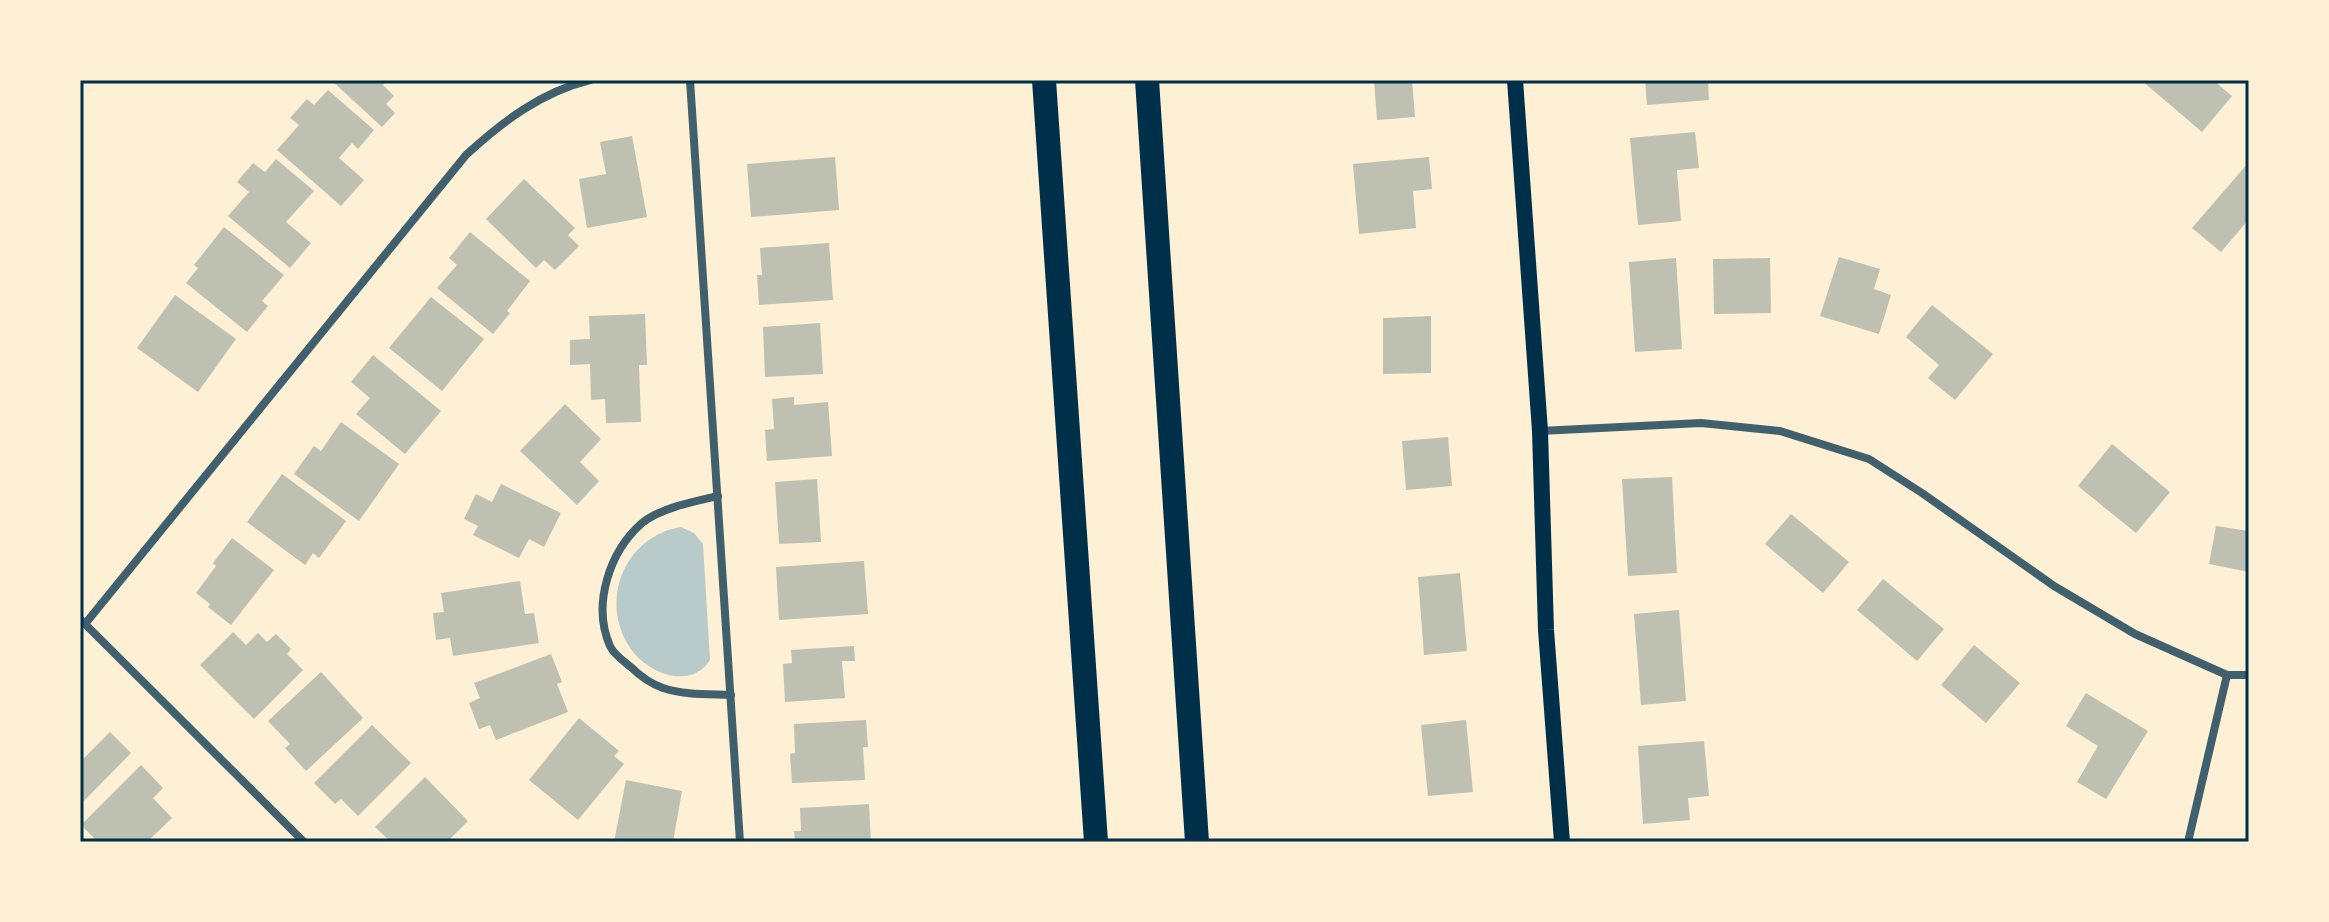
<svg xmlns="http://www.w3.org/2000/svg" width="2329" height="922" font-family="Helvetica,sans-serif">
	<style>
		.green { fill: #b9caca }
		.building { fill: #bec0b2 }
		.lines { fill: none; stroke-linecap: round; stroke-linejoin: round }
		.minor { stroke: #3f606c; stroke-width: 8 }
		.secondary { stroke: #003049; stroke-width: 16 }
		.motorway { stroke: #003049; stroke-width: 24 }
		.neatline { fill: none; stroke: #003049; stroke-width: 3 }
	</style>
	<rect width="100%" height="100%" fill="#fdf0d5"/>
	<path class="green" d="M681,527l13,6 9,11 7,116c-19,31 -65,13 -81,-14 -30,-48 -3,-110 52,-119z"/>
	<g class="building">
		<polygon points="331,80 388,80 383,85 394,96 386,104 395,113 382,127"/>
		<polygon points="1374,80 1412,80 1415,117 1377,120"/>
		<polygon points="1645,80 1708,80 1709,100 1647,105"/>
		<polygon points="2141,80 2213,80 2232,96 2202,132"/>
		<polygon points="328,90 374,130 358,149 352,143 339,158 364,180 341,206 277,150 299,125 290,118 307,99 314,105"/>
		<polygon points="1695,132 1699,168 1677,170 1681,221 1638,225 1630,138"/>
		<polygon points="632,136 647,217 587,228 579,179 606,174 600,142"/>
		<polygon points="835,157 839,210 751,217 747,164"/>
		<polygon points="1429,157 1432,189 1413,191 1416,228 1359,234 1353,164"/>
		<polygon points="276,159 314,191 286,222 311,243 290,268 228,216 249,192 237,182 253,163 265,172"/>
		<polygon points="2249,162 2249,219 2221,252 2192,228"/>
		<polygon points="524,179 575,228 568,235 579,246 555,270 544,260 536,268 486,219"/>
		<polygon points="224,227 284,275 262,301 268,306 247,332 186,283 198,268 194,265"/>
		<polygon points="470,232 530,281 507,311 510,313 493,334 437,288 457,265 449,258"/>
		<polygon points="829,243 833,300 759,305 757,275 762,275 760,248"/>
		<polygon points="1839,257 1880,269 1874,289 1891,295 1879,334 1820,316"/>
		<polygon points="1676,258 1682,349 1635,352 1629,262"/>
		<polygon points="1770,258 1771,313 1714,314 1713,259"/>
		<polygon points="175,295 236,339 198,392 137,348"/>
		<polygon points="431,297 484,339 442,391 389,348"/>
		<polygon points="1932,305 1993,354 1955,400 1928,378 1939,365 1906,337"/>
		<polygon points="645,314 647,365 639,365 641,422 606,423 605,399 591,400 590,364 570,365 570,340 590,339 589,316"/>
		<polygon points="1431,316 1431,373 1383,374 1383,318"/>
		<polygon points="820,323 823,374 765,377 763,327"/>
		<polygon points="373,355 441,411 405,454 356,414 370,398 351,382"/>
		<polygon points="794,397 794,405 828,402 832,456 767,461 765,430 774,429 772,399"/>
		<polygon points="565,404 601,439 580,462 599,481 577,505 520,451"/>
		<polygon points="341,422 399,464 359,521 294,474 314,446 321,451"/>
		<polygon points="1448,437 1452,486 1406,490 1402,441"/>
		<polygon points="2112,444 2170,492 2136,533 2078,486"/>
		<polygon points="282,474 346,521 319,558 313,553 305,565 247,522"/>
		<polygon points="1672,477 1677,573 1628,576 1622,479"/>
		<polygon points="817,479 821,542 779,544 775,482"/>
		<polygon points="501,484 561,513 544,547 529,539 519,558 473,535 478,526 464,519 476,494 492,502"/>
		<polygon points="1791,514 1849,562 1823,593 1765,544"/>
		<polygon points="2216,526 2249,531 2249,572 2209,564"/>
		<polygon points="232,538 274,570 231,625 208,607 210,604 196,593 216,566 213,563"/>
		<polygon points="864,561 868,614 779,620 776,567"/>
		<polygon points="1460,573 1467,651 1424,655 1418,577"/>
		<polygon points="1883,579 1944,629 1917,661 1857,610"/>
		<polygon points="520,581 525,614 534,613 539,643 453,656 450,638 436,640 433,613 444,612 441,593"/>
		<polygon points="1679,610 1686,701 1641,705 1634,614"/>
		<polygon points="233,632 246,645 258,633 267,642 276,634 291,649 287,654 303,670 254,719 200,665"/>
		<polygon points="1974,645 2020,683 1986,723 1941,685"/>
		<polygon points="854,646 855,661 842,661 845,698 785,702 783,664 792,663 791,650"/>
		<polygon points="551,654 562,682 557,684 568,712 496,740 490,725 479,729 469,703 480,698 474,683"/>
		<polygon points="321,672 363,718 306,771 285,748 290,744 268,721"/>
		<polygon points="2086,693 2148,731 2106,799 2077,782 2098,746 2066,726"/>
		<polygon points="579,718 619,751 614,756 624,764 578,820 529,780"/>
		<polygon points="866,720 868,747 863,747 865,780 792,783 790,754 795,753 794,724"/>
		<polygon points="1466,720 1473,792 1428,796 1421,725"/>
		<polygon points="372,725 411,763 358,816 341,799 335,804 314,783"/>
		<polygon points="110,732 131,753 80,805 80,762"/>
		<polygon points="1704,741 1709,796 1688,798 1690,820 1643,824 1638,746"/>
		<polygon points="141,765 163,788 153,798 172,818 147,842 98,842 81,825"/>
		<polygon points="425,777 468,821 447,842 391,842 375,827"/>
		<polygon points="626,780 682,791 673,842 614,842"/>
		<polygon points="869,804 871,842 795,842 794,831 801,831 800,808"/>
	</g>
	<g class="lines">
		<g class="minor">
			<polyline points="690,80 740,842"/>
			<polyline points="1540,431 1701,423 1780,431 1869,459 1922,493 2054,586 2135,634 2227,675 2249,675"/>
			<path d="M718,496c-22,5 -58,12 -76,27 -33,29 -50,82 -32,123 4,9 15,16 22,22 8,8 20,16 31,20 21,7 45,6 68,7"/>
			<polyline points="80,619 304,842"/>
			<path d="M85,624l381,-469c36,-33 75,-63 124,-75"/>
			<polyline points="2188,842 2227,675"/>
		</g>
		<polyline class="secondary" points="1515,80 1540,431 1546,630 1562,842"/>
		<g class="motorway">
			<polyline points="1044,80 1096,842"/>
			<polyline points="1147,80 1197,842"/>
		</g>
	</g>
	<rect width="2329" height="922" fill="none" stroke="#fdf0d5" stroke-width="164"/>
	<rect x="82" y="82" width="2165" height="758" class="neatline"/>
</svg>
